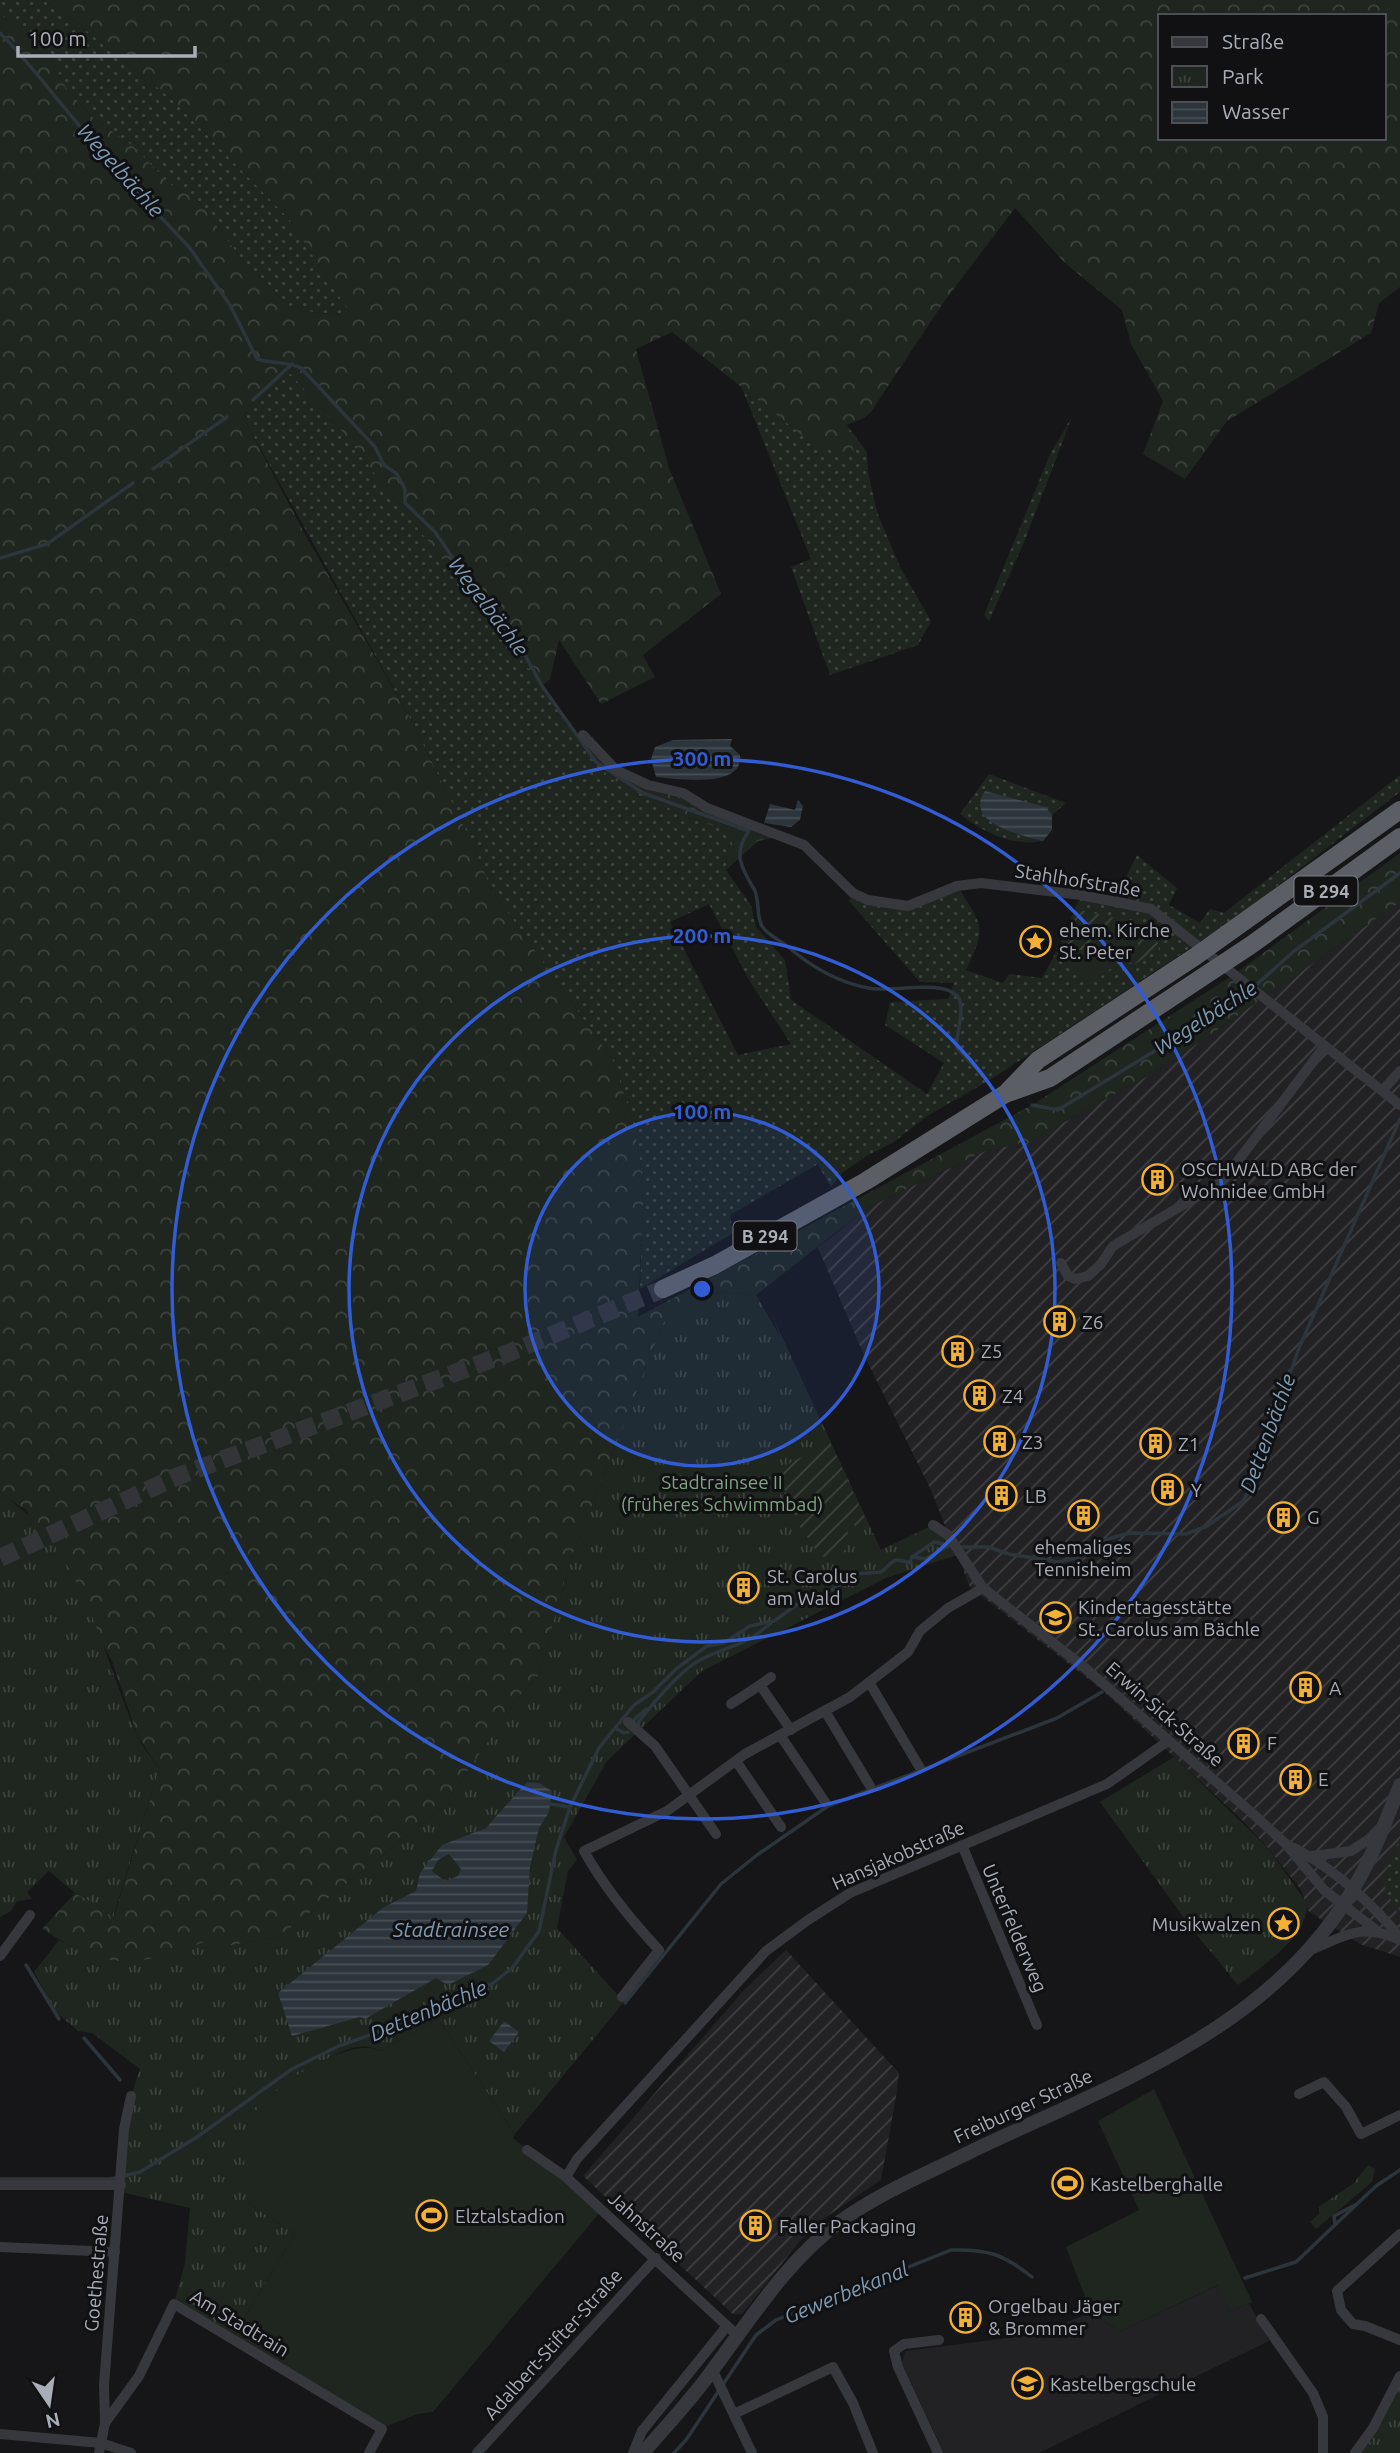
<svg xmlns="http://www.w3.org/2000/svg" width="1400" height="2453" font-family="Ubuntu,sans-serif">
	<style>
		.built { fill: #222225 }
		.industrial { fill: url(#industrial-furrows) }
		.grass { fill: url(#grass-dots); fill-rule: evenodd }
		.forest { fill: url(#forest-crowns); fill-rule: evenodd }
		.park { fill: url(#park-tufts) }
		.garden { fill: url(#garden-furrows) }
		.pitch { fill: #1e261f }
		.water { fill: url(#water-rules); fill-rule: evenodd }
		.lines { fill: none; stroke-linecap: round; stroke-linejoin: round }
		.stream { stroke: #2c353c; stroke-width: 3.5 }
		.trunk-tunnel { stroke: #333438; stroke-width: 18; stroke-dasharray: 18 9; stroke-linecap: butt }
		.minor { stroke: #37383d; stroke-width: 10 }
		.tertiary { stroke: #37383d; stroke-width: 14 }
		.trunk { stroke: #5b5e65; stroke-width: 18 }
		.ring { fill: none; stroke: #325cd3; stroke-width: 3.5 }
		.labels { text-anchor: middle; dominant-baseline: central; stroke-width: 6; stroke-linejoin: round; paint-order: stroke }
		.shield { fill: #111113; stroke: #7b7e86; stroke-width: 2 }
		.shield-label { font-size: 18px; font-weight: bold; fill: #a8adb8 }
		.street-label { font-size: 19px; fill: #a8adb8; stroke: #111113 }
		.poi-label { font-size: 19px; fill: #a8adb8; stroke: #111113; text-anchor: start }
		.park-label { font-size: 19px; fill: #7fa381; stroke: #111113 }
		.water-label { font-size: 21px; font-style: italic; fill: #7f9bb3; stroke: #111113 }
		.centre { fill: #325cd3; stroke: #111113; stroke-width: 3.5 }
		.ring-label { font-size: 21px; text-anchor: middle; font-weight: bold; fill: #325cd3; stroke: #111113; stroke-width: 6; stroke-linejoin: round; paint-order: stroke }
	</style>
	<defs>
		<pattern id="industrial-furrows" width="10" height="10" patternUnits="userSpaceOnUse" patternTransform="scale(1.75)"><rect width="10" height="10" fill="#222225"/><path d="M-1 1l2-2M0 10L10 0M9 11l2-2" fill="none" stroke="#3f3f43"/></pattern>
		<pattern id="grass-dots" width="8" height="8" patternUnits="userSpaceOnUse" patternTransform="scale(1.75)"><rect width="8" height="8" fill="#1e261f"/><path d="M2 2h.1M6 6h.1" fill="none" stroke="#3c433d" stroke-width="1.8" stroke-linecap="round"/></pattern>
		<pattern id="forest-crowns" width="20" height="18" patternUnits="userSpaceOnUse" patternTransform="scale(1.75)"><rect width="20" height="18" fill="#1e261f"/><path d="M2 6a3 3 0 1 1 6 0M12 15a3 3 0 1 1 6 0" fill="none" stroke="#3c433d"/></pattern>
		<pattern id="park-tufts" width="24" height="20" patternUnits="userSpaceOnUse" patternTransform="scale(1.75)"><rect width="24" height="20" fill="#1e261f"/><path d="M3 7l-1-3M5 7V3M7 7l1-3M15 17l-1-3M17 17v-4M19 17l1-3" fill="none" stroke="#3c433d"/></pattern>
		<pattern id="garden-furrows" width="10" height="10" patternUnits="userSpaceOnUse" patternTransform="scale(1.75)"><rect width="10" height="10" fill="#1e261f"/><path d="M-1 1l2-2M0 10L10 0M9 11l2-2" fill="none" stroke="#3c433d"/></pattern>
		<pattern id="water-rules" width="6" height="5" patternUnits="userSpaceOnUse" patternTransform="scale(1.75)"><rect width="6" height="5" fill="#2c353c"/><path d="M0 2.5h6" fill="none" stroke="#485056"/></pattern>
	</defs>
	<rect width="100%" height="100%" fill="#161618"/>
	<polygon class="built" points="1219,2285 1230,2311 1249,2303 1269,2341 1039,2453 944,2453 902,2363 905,2351 1040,2334 1091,2312 1120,2331"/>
	<g class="industrial">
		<polygon points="1400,902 1400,1957 1360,1944 1308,1911 1301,1890 1268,1848 1241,1819 1101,1689 970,1587 930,1488 864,1355 818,1248 867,1208 987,1150 1028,1142 1164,1067"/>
		<polygon points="786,1950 899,2073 896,2097 881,2180 826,2217 799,2242 742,2314 733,2314 583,2176 744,1990"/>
	</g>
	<g class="grass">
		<polygon points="0,0 43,0 72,19 174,101 289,219 352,316 294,310 245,264 199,202 170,184 134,147 91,116 66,88 48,52 0,14"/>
		<path d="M290,373l54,61 214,272 19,28 6,1 12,16 87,64 54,18 -9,18 -1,19 25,35 5,22 29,33 6,40 136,94 17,-31 -59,-38 5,-23 58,-3 6,-16 -34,-1 -71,-81 4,-8 55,13 49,-20c26,40 30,40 9,84l37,13 6,-9 33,4 18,-33 75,19 3,-39 -63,-16 6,-14 33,6 23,-46 40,33 -8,17 31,18 10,-14 14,4 176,-138v17l-167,128 -243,160 -63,36 -33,26 -29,15 -23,16 -11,14 -13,-22 12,-8 -100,58 3,18 -93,56 3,-84 -3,-47 -9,-44 -19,-55 -121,-170 -18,-44 -64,-129 -166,-299zM709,904l40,76 42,64 -53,11 -68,-133z"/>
		<polygon points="741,386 812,443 854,456 846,424 867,452 868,472 877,512 900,567 931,621 918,645 830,675 791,567 811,559"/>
		<polygon points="1072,417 1025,540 989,621 984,615 1051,452"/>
		<path d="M989,774l77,29 -14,12 -6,-8 -58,13 55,21c-30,6 -59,-8 -83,-27z"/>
		<polygon points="1400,1838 1400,1906 1397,1913 1382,1881"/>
	</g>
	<g class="forest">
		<path d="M43,0h1357v287l-21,16 -8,30 -144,88 -42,58 -42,-25 20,-53 -32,-57 -9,-34 -58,-48 -49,-54 -74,98 -70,106 -7,6 -17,7 8,32 -43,-14 -140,-111 -36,17 33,119 52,126 -78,61 12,22 -54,27 -42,-64 -9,39 -8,7 -198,-252 -54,-61 -47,44 63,119 103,180 64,129 18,44 121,170 19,55 9,44 3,47 -5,112 394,-212 204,-132 164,-120v49l-236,165 -136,75 -41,8 -120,58 -111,87 -40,-3 -52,30 -94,239 -31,114 -18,19 -80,115 -162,128 -146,26 -26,-2 -20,-5 -45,-27 33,-36 28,15 10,12 46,-151 -22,-34 -25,-74 -87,-152 -25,-15v-1480l48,38 18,36 25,28 43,31 36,37 29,18 46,62 49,46 58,6 -63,-97 -115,-118 -102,-82zM1160,16h224v122h-224z"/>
		<polygon points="609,765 786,835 758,841 726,870 727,851 735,833 682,815 607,777 604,768"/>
	</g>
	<g class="park">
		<path d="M716,1292l40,3 25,43 -11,-27 111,239 58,-28 21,32 -74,24 -184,93 -95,90 -43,76 13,23 -9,11 -11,57 67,74 -109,132 -77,-115 -58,32c-37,-23 -107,51 -133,73l-2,44 6,37 44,29 -63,104 -58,-34 11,-41 5,-55 -69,-16 10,-96 9,-27 -48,-36 -14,-2 -22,-19 -22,-40 25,-32c64,35 89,21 154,-1l13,7 53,-9 162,-128 80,-115 18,-19 31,-114 94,-239z"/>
		<path d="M0,1494c80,47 102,158 136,239 5,13 16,25 23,36l-47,152 -9,-13 -28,-15 -26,-22 -22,21 5,7 -15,2 -6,10 -11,6z"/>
		<path d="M1174,1757l94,91 38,54c7,31 -45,65 -68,83l-46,-56 -92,-127z"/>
		<polygon points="1368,2165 1375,2169 1372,2182 1316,2229 1310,2222 1319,2214 1319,2207 1354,2183"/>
		<polygon points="1400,2376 1400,2453 1355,2453"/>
	</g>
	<g class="garden">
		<path d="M1075,909c22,6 84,13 84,40l-24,15 -75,-19z"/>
		<polygon points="830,1442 868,1524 859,1531 850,1520 842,1527 852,1536 843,1553 830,1558 820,1556 800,1527 777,1470"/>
	</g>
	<g class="pitch">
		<polygon points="1116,921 1139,945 1091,985 1069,964"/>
		<path d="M438,2019l77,115 -2,4 89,72 -169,202 -15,2 -31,12 -155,-88 63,-104 -44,-29c-6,-21 -10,-58 -4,-80 10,-30 103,-92 133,-74z"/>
		<polygon points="1154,2089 1252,2302 1230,2311 1218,2285 1120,2331 1091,2312 1066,2247 1139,2210 1098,2121"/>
	</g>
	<g class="water">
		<path d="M732,739l-2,7 10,9c4,34 -62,24 -84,22l-5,-18 4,-12 18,-7z"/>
		<path d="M985,791l61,16 6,8v15l-9,11c-22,-6 -80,-18 -58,-50z"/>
		<polygon points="798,800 803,806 800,820 791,827 764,823 770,804 795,810"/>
		<path d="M527,1782l12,1 13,8 -3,21 -10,16 -9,39 -3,46 -39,52 -40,20 -12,-7 -71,41 -5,-2 -68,19 -14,-43 106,-86 32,-16 4,-18 22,-28 44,-17zM449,1854l12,15 -3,7 -13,5 -13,-10 6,-11z"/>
		<polygon points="504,2021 519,2032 504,2052 489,2041"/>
	</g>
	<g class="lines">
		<g class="stream">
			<path d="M0,33c31,31 56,66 85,99 13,15 28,27 38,45l66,70 41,58 27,54c15,5 30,2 44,9l74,79 9,18 13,9 8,15v14l30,29 61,89 19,16 27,49 54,76 47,31 106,38c-17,22 -7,38 5,58 6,11 2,27 8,37 4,8 18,14 25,20 23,20 50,36 81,42 22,5 74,-9 89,8 10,11 -2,38 0,52l29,31"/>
			<polyline points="253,400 292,364"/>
			<polyline points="153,469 227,417"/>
			<polyline points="0,558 47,544 133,483"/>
			<polyline points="1032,1105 1058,1110 1243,997 1293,952 1400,873"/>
			<polyline points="961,1547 988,1547 1009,1554 1058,1562 1080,1557 1104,1540 1130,1533 1186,1534 1207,1526 1242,1502 1251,1488 1253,1468 1271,1429 1299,1348 1400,1119"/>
			<polyline points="912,1557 925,1559 948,1546"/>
			<polyline points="634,1720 646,1709"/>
			<path d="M638,1723c12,-17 44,-54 62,-63 31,-16 44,-12 73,-39"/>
			<polyline points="615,1728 624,1733 628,1732"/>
			<polyline points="551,1804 569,1807"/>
			<polyline points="26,1965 59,2019"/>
			<polyline points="625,2003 721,1884 757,1855 828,1806 1057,1718 1102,1692"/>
			<polyline points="84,2038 120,2080"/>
			<path d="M0,2179h110l30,-7 57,-35 95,-68 47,-23 56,-20 51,-26 46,-16 21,-17 26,-36 17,-81 14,-43 29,-59 16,-20 19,-23 19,-13 23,-23 31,-23 17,-3 26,-17 24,-5 35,-25 11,2 36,-24 25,-2c16,-12 9,-15 29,-9l2,-6 22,-15 19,4"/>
			<polyline points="1335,2224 1334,2216 1355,2205"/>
			<polyline points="1245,2278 1296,2262 1376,2186 1400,2170"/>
			<path d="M674,2453l12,-13 70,-105 20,-15 175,-70c37,-1 52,4 81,27"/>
		</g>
		<polyline class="trunk-tunnel" points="0,1558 176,1477 511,1352 663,1289"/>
		<g class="minor">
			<polyline points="583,735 616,770 648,785 683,793 707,808 804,845 853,893 868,900 908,906 957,886 981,883 1081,895 1151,909 1400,1105"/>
			<polyline points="1383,1090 1400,1071"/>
			<polyline points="1061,1263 1068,1276 1075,1279 1088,1276 1101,1264 1113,1246 1222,1182 1324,1047"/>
			<polyline points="933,1525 948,1535 983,1588 1084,1667 1252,1813 1286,1844 1324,1890 1376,1930"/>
			<polyline points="771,1677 760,1685 791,1730"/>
			<polyline points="869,1682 920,1768"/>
			<polyline points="731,1704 760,1685"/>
			<polyline points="825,1711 870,1786"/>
			<polyline points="628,1722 655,1746 716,1834"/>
			<polyline points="780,1735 825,1802"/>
			<polyline points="736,1761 781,1827"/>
			<polyline points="962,1845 1037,2025"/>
			<path d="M1288,1845c42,20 82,57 112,92"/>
			<polyline points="1312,1856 1351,1851 1381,1831"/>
			<path d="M1308,1951c38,-15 52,-29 92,-11"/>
			<polyline points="0,1956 30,1915"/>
			<path d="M622,1997l37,-47c-26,-28 -56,-65 -75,-99l83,-40 78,-57 105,-57 58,-45 12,-21 28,-23 35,-20"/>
			<polyline points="1299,2094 1324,2082 1346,2107 1361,2134 1400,2115"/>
			<polyline points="527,2150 566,2177 738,2336"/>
			<polyline points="566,2177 577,2159 766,1951 808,1920 850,1893 1107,1784 1168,1741"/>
			<polyline points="0,2185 121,2185"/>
			<polyline points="1400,2234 1337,2291 1341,2310 1353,2324 1365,2326 1400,2340"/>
			<polyline points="0,2247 115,2252"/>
			<polyline points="1261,2319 1313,2393 1323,2417 1323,2453"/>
			<polyline points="713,2371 752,2453"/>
			<polyline points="734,2414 833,2367 853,2403 873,2453"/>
			<polyline points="105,2423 139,2376 174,2304 382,2429 369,2453"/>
			<polyline points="0,2434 101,2443 131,2453"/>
			<polyline points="99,2453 105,2423 104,2385 124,2129 131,2096"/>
			<polyline points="477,2453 656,2258"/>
			<polyline points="633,2453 642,2431 727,2326"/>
			<polyline points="938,2453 898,2367 894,2351 904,2344 939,2340"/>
			<polyline points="1355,2453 1373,2428 1400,2376"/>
		</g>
		<path class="tertiary" d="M643,2453c24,-28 50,-55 71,-85 38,-51 75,-110 127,-147 40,-29 87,-48 131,-70 145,-69 307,-124 388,-274 16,-29 28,-61 40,-92"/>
		<g class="trunk">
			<polyline points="1008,1091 1038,1060 1196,956 1400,810"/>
			<polyline points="663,1289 715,1265 866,1181 1005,1094 1050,1078 1251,945 1400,837"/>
		</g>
	</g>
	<circle cx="702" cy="1289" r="177" fill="#325cd3" fill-opacity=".12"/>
	<g class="ring">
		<circle cx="702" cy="1289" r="177"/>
		<circle cx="702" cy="1289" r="353"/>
		<circle cx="702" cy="1289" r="530"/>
	</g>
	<defs>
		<symbol id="sight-ring" viewBox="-11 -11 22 22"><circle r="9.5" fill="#111113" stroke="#f2b134" stroke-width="1.5"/><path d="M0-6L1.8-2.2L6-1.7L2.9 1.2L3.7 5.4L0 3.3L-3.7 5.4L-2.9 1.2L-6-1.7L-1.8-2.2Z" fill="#f2b134"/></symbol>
		<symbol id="building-ring" viewBox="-11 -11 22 22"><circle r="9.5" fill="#111113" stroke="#f2b134" stroke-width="1.5"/><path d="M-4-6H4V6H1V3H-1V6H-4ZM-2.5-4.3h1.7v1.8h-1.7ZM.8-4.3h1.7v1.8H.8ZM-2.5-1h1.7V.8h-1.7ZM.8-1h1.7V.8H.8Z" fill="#f2b134"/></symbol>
		<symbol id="school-ring" viewBox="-11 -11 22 22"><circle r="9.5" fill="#111113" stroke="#f2b134" stroke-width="1.5"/><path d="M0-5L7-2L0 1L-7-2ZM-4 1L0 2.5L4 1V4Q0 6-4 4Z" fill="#f2b134"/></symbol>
		<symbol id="stadium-ring" viewBox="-11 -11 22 22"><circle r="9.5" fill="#111113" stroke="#f2b134" stroke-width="1.5"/><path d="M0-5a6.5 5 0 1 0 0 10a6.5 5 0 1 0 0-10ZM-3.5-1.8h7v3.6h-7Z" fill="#f2b134"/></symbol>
	</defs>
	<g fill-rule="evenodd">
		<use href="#sight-ring" x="1018" y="924" width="35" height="35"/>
		<use href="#building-ring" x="1140" y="1162" width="35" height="35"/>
		<use href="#building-ring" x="1042" y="1304" width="35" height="35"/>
		<use href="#building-ring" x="940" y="1334" width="35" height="35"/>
		<use href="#building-ring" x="962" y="1378" width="35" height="35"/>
		<use href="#building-ring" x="982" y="1424" width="35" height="35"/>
		<use href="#building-ring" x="1138" y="1426" width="35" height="35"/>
		<use href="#building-ring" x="1150" y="1472" width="35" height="35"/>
		<use href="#building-ring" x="984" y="1478" width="35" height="35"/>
		<use href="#building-ring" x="1066" y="1498" width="35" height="35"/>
		<use href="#building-ring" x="1266" y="1500" width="35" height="35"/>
		<use href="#building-ring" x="726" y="1570" width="35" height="35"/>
		<use href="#school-ring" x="1038" y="1600" width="35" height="35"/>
		<use href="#building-ring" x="1288" y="1670" width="35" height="35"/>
		<use href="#building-ring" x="1226" y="1726" width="35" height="35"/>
		<use href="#building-ring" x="1278" y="1762" width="35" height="35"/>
		<use href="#sight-ring" x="1266" y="1906" width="35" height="35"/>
		<use href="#stadium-ring" x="1050" y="2166" width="35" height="35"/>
		<use href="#stadium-ring" x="414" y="2198" width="35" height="35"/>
		<use href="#building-ring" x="738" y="2208" width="35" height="35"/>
		<use href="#building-ring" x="948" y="2300" width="35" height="35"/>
		<use href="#school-ring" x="1010" y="2366" width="35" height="35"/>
	</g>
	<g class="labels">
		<g class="shield">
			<rect x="1294.5" y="876.5" width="63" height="29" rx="5"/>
			<rect x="733.5" y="1221.5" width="63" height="29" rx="5"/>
		</g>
		<g class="shield-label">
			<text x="1326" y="891">B 294</text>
			<text x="765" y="1236">B 294</text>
		</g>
		<g class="street-label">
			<text transform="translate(1078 880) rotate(9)">Stahlhofstraße</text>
			<text transform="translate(1165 1714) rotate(41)">Erwin-Sick-Straße</text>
			<text transform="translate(898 1855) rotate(-24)">Hansjakobstraße</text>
			<text transform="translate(1015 1928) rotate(67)">Unterfelderweg</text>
			<text transform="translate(1023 2106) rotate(-25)">Freiburger Straße</text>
			<text transform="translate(647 2227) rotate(42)">Jahnstraße</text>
			<text transform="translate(96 2273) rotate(-85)">Goethestraße</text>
			<text transform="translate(240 2323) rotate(31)">Am Stadtrain</text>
			<text transform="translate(553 2344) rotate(-48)">Adalbert-Stifter-Straße</text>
		</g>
		<g class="poi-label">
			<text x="1059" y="930">ehem. Kirche<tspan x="1059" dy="22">St. Peter</tspan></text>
			<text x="1181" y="1169">OSCHWALD ABC der<tspan x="1181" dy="22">Wohnidee GmbH</tspan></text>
			<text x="1082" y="1322">Z6</text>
			<text x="981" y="1351">Z5</text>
			<text x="1002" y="1396">Z4</text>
			<text x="1022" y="1442">Z3</text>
			<text x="1178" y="1444">Z1</text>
			<text x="1191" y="1490">Y</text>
			<text x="1025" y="1496">LB</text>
			<text x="1307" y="1517">G</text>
			<text x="1083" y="1547" text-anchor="middle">ehemaliges<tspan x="1083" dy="22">Tennisheim</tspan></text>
			<text x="767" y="1576">St. Carolus<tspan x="767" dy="22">am Wald</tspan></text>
			<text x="1078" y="1607">Kindertagesstätte<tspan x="1078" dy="22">St. Carolus am Bächle</tspan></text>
			<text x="1329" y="1688">A</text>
			<text x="1267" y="1743">F</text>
			<text x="1318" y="1779">E</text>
			<text x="1261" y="1924" text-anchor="end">Musikwalzen</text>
			<text x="1090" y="2184">Kastelberghalle</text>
			<text x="455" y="2216">Elztalstadion</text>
			<text x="779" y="2226">Faller Packaging</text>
			<text x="988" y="2306">Orgelbau Jäger<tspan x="988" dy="22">&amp; Brommer</tspan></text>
			<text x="1050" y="2384">Kastelbergschule</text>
		</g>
		<g class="park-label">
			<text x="722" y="1482">Stadtrainsee II<tspan x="722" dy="22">(früheres Schwimmbad)</tspan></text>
		</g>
		<g class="water-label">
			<text transform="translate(121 170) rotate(48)">Wegelbächle</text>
			<text transform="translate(489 606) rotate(53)">Wegelbächle</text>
			<text transform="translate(1205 1017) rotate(-33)">Wegelbächle</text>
			<text transform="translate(1267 1433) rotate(-70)">Dettenbächle</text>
			<text x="451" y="1929">Stadtrainsee</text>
			<text transform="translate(428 2010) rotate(-23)">Dettenbächle</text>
			<text transform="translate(846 2292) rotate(-22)">Gewerbekanal</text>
		</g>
	</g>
	<circle cx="702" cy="1289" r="10" class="centre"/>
	<g class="ring-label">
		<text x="702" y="766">300 m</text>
		<text x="702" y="943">200 m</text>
		<text x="702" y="1119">100 m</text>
	</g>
	<rect x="1158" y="14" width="228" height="126" fill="#111113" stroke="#4d4f55" stroke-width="2"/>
	<rect x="1172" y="37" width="35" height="10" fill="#37383d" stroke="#4d4f55" stroke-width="2"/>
	<text x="1222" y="49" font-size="21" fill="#a8adb8">Straße</text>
	<rect x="1172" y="66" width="35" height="21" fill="url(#park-tufts)" stroke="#4d4f55" stroke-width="2"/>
	<text x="1222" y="84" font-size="21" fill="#a8adb8">Park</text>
	<rect x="1172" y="102" width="35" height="21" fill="url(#water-rules)" stroke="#4d4f55" stroke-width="2"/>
	<text x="1222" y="119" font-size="21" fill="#a8adb8">Wasser</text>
	<g transform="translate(49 2404) rotate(167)" stroke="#111113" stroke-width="5" paint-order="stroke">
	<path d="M0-5L12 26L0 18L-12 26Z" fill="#a8adb8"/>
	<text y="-10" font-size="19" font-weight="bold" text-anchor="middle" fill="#a8adb8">N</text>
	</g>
	<path d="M18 46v10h177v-10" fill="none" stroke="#a8adb8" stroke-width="3.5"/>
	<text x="28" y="46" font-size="21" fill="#a8adb8" stroke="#111113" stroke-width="5" paint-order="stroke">100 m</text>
</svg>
